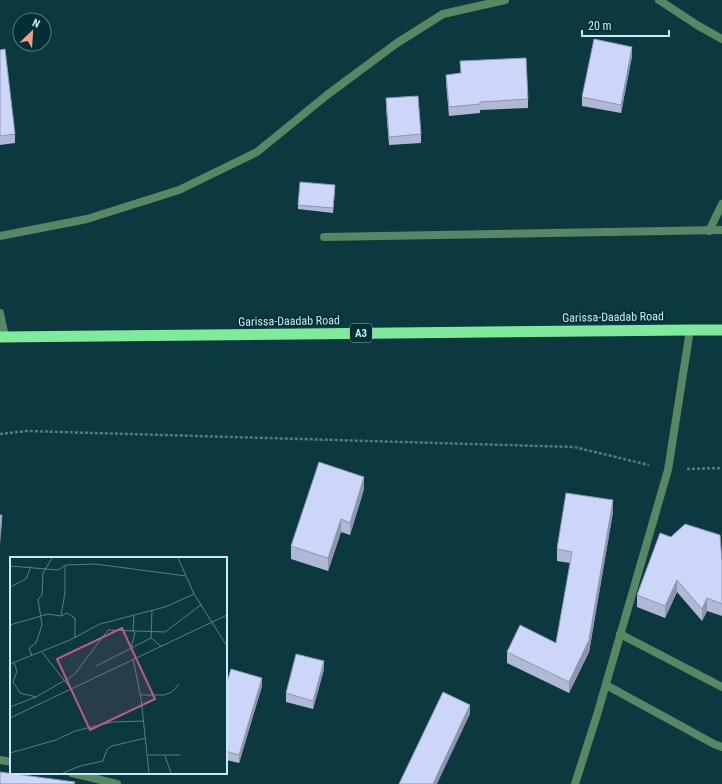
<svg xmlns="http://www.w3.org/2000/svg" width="722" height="784" font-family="'Roboto Condensed',sans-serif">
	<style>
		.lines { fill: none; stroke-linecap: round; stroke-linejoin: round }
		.path { stroke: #527d84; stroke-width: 2.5; stroke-dasharray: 3 2; stroke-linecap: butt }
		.service { stroke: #598663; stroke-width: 8 }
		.minor { stroke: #598663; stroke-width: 8 }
		.trunk { stroke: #7eea9a; stroke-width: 11 }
		.wall { fill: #afb8d5 }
		.shaded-wall { fill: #8e96ae }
		.building { fill: #cbd6f8; stroke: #8e96ae }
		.labels { text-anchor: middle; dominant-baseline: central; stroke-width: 4; stroke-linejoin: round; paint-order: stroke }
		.shield { fill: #002f36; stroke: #8ab3ba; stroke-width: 1 }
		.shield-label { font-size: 11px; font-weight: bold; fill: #c5ebf2 }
		.street-label { font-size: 12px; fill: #c5ebf2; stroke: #002f36 }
		.inset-road { fill: none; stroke: #568087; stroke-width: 1 }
		.view { fill: #c35788; fill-opacity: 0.15; stroke: #c35788; stroke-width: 2 }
		.inset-edge { fill: none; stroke: #c5ebf2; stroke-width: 2 }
	</style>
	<rect width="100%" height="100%" fill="#0c3940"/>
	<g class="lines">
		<g class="path">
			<polyline points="0,434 27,431 574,447 649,465"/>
			<polyline points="687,469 722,468"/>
		</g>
		<polyline class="service" points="620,634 722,687"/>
		<g class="minor">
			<polyline points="659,0 697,25 722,39"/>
			<polyline points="709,231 722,204"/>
			<polyline points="0,236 87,219 179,190 257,152 327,95 397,43 443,14 505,0"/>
			<polyline points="324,237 722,230"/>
			<polyline points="0,313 5,337"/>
			<polyline points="606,685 714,744 722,747"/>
			<polyline points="0,760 11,762"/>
			<polyline points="72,773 117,784"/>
			<polyline points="575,784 597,715 668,470 690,330"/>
		</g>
		<polyline class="trunk" points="0,337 690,330 722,330"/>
	</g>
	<g class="wall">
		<polygon points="0,50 15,134 15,143 0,145"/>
		<polygon points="632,56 621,113 582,106 582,97"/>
		<polygon points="460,61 528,99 528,108 480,110 480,113 449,116 446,83 446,75 461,73"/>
		<polygon points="386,98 421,134 421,143 389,145 386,107"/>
		<polygon points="335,189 333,213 298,209 298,205"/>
		<polygon points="364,489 350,535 341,532 328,571 291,559 291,546"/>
		<polygon points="613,512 589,652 569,693 507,663 507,652 556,643 570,563 557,561 557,549"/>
		<polygon points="722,561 722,616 707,611 702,621 677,592 665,618 637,607 637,595"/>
		<polygon points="324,669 313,709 286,702 286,693"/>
		<polygon points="226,685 262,686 239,763 226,760"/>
	</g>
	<g class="shaded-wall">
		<polygon points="632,47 632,56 621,113 621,105"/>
		<polygon points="364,477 364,489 350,535 350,523"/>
		<polygon points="613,500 613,512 589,652 569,693 569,682"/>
		<polygon points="2,515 2,523 0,544 0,536"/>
		<polygon points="341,519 341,532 328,571 328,558"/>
		<polygon points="677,580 677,592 665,618 665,606"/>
		<polygon points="707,598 707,611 702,621 702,609"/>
		<polygon points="324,661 324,669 313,709 313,701"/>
		<polygon points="262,678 262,686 239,763 239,755"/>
		<polygon points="470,705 470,714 437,784 433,784"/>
	</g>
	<g class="building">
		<polygon points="594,39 632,47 621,105 582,97"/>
		<polygon points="5,49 15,134 0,136 0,50"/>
		<polygon points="526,58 528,99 480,102 480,104 449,107 446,75 461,73 460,61"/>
		<polygon points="418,96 421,134 389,137 386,98"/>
		<polygon points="300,182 335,185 333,208 298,205"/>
		<polygon points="319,462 364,477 350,523 341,519 328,558 291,546"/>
		<polygon points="566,493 613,500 589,640 569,682 507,652 520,625 556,643 572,552 557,549"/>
		<polygon points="0,515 2,515 0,536"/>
		<polygon points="685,524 720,535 722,561 722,604 707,598 702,609 677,580 665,606 637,595 660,533 671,537"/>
		<polygon points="296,654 324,661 313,701 286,693"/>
		<polygon points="231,669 262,678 239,755 226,751 226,685"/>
		<polygon points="443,692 470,705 433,784 399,784"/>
		<polygon points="0,772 75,782 74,784 0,784"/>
	</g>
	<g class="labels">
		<rect class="shield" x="350" y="324" width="22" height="18" rx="3"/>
		<g class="shield-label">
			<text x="361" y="333">A3</text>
		</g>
		<g class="street-label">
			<text transform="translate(613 317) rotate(-1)">Garissa-Daadab Road</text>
			<text transform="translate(289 321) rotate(-1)">Garissa-Daadab Road</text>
		</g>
	</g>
	<g transform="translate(10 557)">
		<rect width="217" height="217" fill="#0c3940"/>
		<path class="inset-road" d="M168,1l16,36 33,52M0,9l48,4 8,-5 29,-1 91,12M0,30l16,-8 5,-13M142,53l-1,28 11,9M51,59l4,-24v-26M0,68l38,-11 13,2 6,-3 8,5v20M123,75l1,-16M121,92l4,-17M32,95l29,37M22,99l-3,-8 7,-5 6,-18 -4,-26 4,-4 1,-22 9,-15M123,102l8,39 8,75M4,106l3,8 -4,11 7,11 16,4M0,107l60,-24 30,-16 65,-17 29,-13M86,109l55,-28M131,138h23l8,-3 7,-8M0,150l26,-10 38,-22 34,-45 57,2 37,-28M0,161l217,-103M0,196l46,-13 19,-9 37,-9 32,-1M138,198h32M155,199l6,17M53,216l17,-7 23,-5 4,-12 5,-3 34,-8"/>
		<path class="view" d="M112,71l33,71 -65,31 -33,-71z"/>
		<rect width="217" height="217" class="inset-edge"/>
	</g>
	<g transform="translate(32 32) rotate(25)"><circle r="19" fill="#002f36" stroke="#4f7a81"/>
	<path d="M0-3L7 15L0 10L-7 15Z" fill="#f49d8d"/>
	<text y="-6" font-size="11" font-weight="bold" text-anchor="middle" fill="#c5ebf2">N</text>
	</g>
	<path d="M582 30v6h87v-6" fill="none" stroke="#c5ebf2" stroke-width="2"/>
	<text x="588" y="30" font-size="12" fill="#c5ebf2" stroke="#002f36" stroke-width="3" paint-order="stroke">20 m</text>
</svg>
